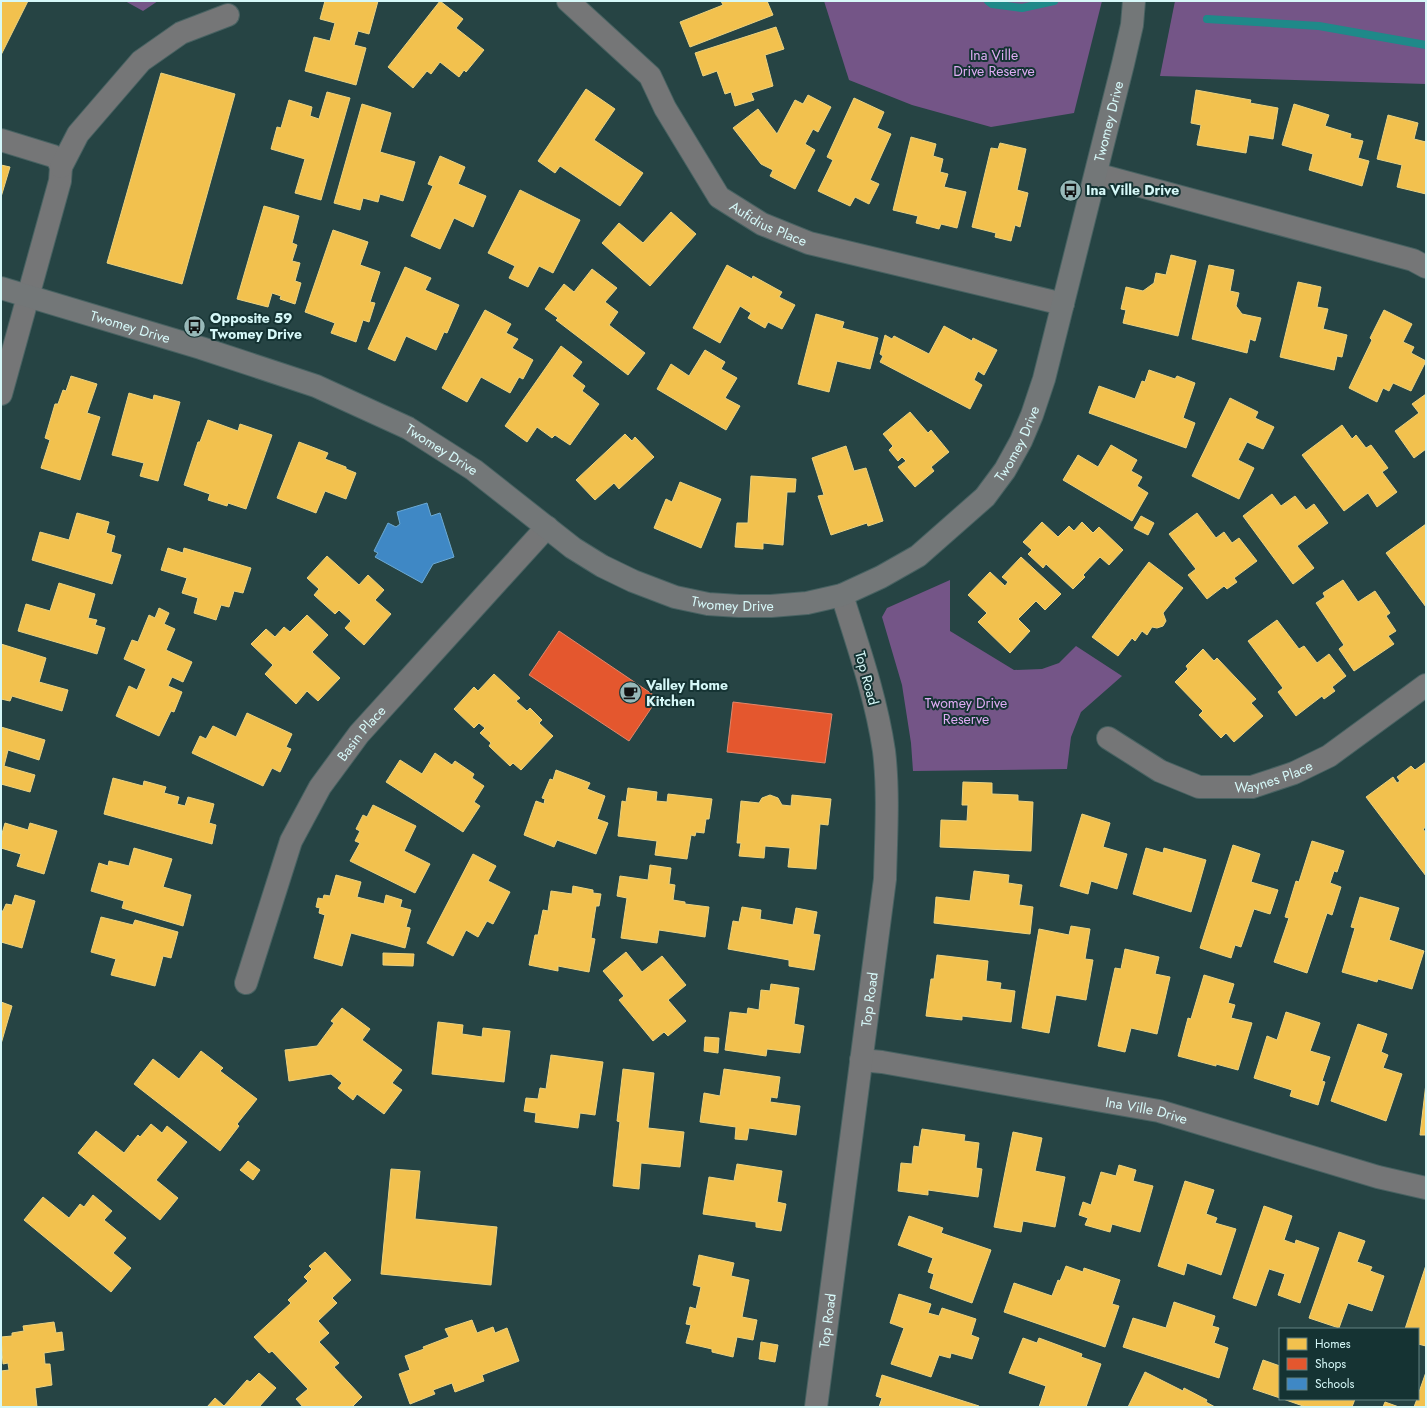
<svg xmlns="http://www.w3.org/2000/svg" width="1427" height="1408" font-family="Jost,sans-serif">
	<style>
		.green { fill: #745587 }
		.homes { fill: #f2c14e; stroke: #ead281 }
		.shops { fill: #e4572e; stroke: #e0876b }
		.schools { fill: #3f88c5; stroke: #6caad4 }
		.lines { fill: none; stroke-linecap: round; stroke-linejoin: round }
		.stream { stroke: #1f8989; stroke-width: 8 }
		.street-casing { stroke: #486262; stroke-width: 24 }
		.secondary-casing { stroke: #486262; stroke-width: 24 }
		.street { stroke: #757677; stroke-width: 22 }
		.secondary { stroke: #737778; stroke-width: 22 }
		.labels { text-anchor: middle; dominant-baseline: central; stroke-width: 4; stroke-linejoin: round; paint-order: stroke }
		.park-label { font-size: 14px; fill: #dfacf4; stroke: #153333 }
		.street-label { font-size: 14px; fill: #d6f8f8; stroke: #153333 }
		.poi-label { font-size: 14px; font-weight: bold; fill: #d6f8f8; stroke: #153333; text-anchor: start }
	</style>
	<rect width="100%" height="100%" fill="#264444"/>
	<g class="green">
		<polygon points="125,1 158,1 143,11"/>
		<polygon points="824,1 1102,1 1074,113 991,127 912,105 849,80"/>
		<polygon points="1175,1 1426,1 1426,84 1160,76"/>
		<polygon points="950,580 950,631 1014,670 1042,669 1059,663 1076,646 1122,676 1081,712 1071,737 1067,769 913,771 911,743 902,685 882,617 887,608"/>
	</g>
	<g class="homes">
		<polygon points="1,1 28,1 1,55"/>
		<polygon points="325,1 378,1 369,34 358,31 354,45 366,48 356,85 305,71 314,37 330,41 335,23 320,19"/>
		<polygon points="440,1 463,19 456,28 484,50 466,72 464,70 459,77 440,62 431,74 427,71 413,88 388,67"/>
		<polygon points="721,1 767,1 773,15 690,47 680,22 723,5"/>
		<polygon points="776,27 784,49 765,55 773,86 751,93 754,100 735,106 731,92 725,94 717,71 703,76 695,53"/>
		<polygon points="161,73 235,94 182,284 107,263"/>
		<polygon points="586,89 615,109 594,140 643,173 620,206 560,166 555,173 538,161"/>
		<polygon points="1196,90 1251,100 1250,103 1278,108 1273,139 1249,135 1246,153 1197,145 1201,125 1191,123"/>
		<polygon points="327,92 350,98 321,200 295,193 305,159 271,149 277,127 281,128 289,100 312,107 310,116 319,119"/>
		<polygon points="808,95 831,107 818,132 813,129 805,144 815,150 795,189 770,176 773,170 761,164 733,128 758,109 777,134 795,100 803,104"/>
		<polygon points="854,98 884,112 877,128 891,134 870,180 879,184 869,204 855,197 850,206 818,191 833,160 827,157"/>
		<polygon points="362,104 391,113 380,152 415,162 403,201 380,194 378,202 363,198 360,210 334,203"/>
		<polygon points="1294,104 1329,115 1325,126 1351,134 1350,138 1363,141 1358,158 1369,161 1362,186 1309,170 1313,154 1282,145"/>
		<polygon points="1388,115 1418,123 1414,139 1426,142 1426,194 1397,187 1402,165 1377,159"/>
		<polygon points="911,137 936,144 933,156 943,159 940,172 948,174 944,187 966,192 957,228 941,224 939,229 916,223 918,216 893,210"/>
		<polygon points="1000,143 1026,149 1017,190 1028,193 1020,227 1015,225 1011,241 995,237 996,233 972,227 991,148 998,149"/>
		<polygon points="440,156 465,167 458,184 486,196 473,227 454,218 440,249 411,236 433,186 428,184"/>
		<polygon points="1,165 10,167 1,197"/>
		<polygon points="520,190 580,220 553,273 539,266 528,287 509,278 515,266 488,253"/>
		<polygon points="264,206 299,216 292,243 297,245 292,261 300,263 295,281 301,283 295,304 280,299 281,296 272,293 268,307 237,299"/>
		<polygon points="671,212 696,234 650,286 602,243 619,223 643,243"/>
		<polygon points="333,230 368,242 360,265 380,272 370,302 375,303 369,322 363,320 356,342 331,333 335,323 305,312"/>
		<polygon points="1171,255 1196,261 1178,336 1123,323 1126,310 1121,309 1126,287 1143,291 1154,283 1156,273 1166,275"/>
		<polygon points="727,265 752,279 753,276 782,292 779,297 795,305 782,329 768,322 765,328 748,318 751,313 740,306 720,343 693,328"/>
		<polygon points="1209,265 1234,270 1230,291 1239,293 1236,306 1242,314 1261,318 1255,341 1250,339 1247,353 1192,339"/>
		<polygon points="405,267 431,278 425,290 459,305 447,333 444,332 436,350 406,336 395,361 368,349"/>
		<polygon points="592,269 617,288 605,302 618,312 609,325 645,353 628,375 556,320 558,318 545,309 564,284 574,292"/>
		<polygon points="1298,282 1321,287 1317,307 1328,309 1323,329 1347,335 1342,357 1337,356 1334,370 1280,357"/>
		<polygon points="485,310 511,324 506,333 518,339 512,348 533,360 523,379 519,377 510,393 481,377 467,402 442,388"/>
		<polygon points="1384,310 1412,324 1403,342 1414,347 1411,353 1426,361 1411,391 1393,383 1389,391 1383,388 1377,402 1349,388 1372,340 1370,338"/>
		<polygon points="816,314 844,322 842,328 878,338 870,369 837,361 829,392 798,384"/>
		<polygon points="944,326 972,341 973,338 997,350 984,375 978,371 974,380 982,385 970,409 880,362 883,356 880,354 885,335 892,339 894,336 929,354"/>
		<polygon points="561,346 582,362 572,376 585,386 582,391 599,404 570,445 555,435 552,438 537,427 527,442 505,426"/>
		<polygon points="705,350 725,362 721,369 737,378 725,398 740,406 726,430 657,389 671,364 689,376"/>
		<polygon points="1149,370 1175,379 1177,376 1195,383 1183,418 1195,423 1186,448 1089,413 1099,386 1135,399 1142,381 1145,382"/>
		<polygon points="71,376 97,384 87,413 100,417 80,480 41,468 50,440 45,438 55,404 58,404 63,390 66,391"/>
		<polygon points="129,393 153,400 154,395 180,402 158,481 140,476 144,463 112,455"/>
		<polygon points="1426,394 1426,449 1414,458 1395,431 1419,413 1412,404"/>
		<polygon points="1230,398 1258,412 1255,418 1274,427 1263,449 1247,442 1238,460 1254,468 1239,499 1192,476"/>
		<polygon points="910,412 928,433 931,430 949,452 931,467 934,471 915,487 898,467 906,461 902,457 898,461 889,450 893,446 883,434"/>
		<polygon points="208,420 238,431 240,424 272,435 246,509 228,503 227,506 208,500 210,494 184,485 198,442 200,442"/>
		<polygon points="1342,425 1352,439 1356,435 1366,448 1371,445 1388,468 1382,472 1397,492 1377,507 1368,493 1344,511 1302,455"/>
		<polygon points="625,434 632,441 635,437 654,457 619,489 614,483 595,500 576,480"/>
		<polygon points="299,442 328,453 325,459 346,467 346,469 356,473 346,499 325,491 316,513 277,498"/>
		<polygon points="1111,445 1137,460 1131,471 1142,477 1137,486 1148,493 1132,521 1063,480 1078,455 1098,467"/>
		<polygon points="846,446 854,471 866,468 883,521 868,526 867,523 831,535 818,496 824,495 812,458"/>
		<polygon points="751,476 796,479 795,492 787,492 783,545 763,543 763,549 735,547 737,523 748,523"/>
		<polygon points="680,482 721,499 701,548 654,528 666,499 672,502"/>
		<polygon points="1272,494 1281,506 1295,496 1306,510 1314,504 1328,523 1297,546 1314,568 1293,584 1243,516"/>
		<polygon points="77,513 109,522 106,533 115,536 111,552 121,555 112,584 32,560 40,532 69,540"/>
		<polygon points="1197,513 1216,538 1224,532 1232,543 1239,538 1257,561 1234,578 1237,582 1227,589 1224,586 1207,599 1188,575 1196,569 1169,534"/>
		<polygon points="1141,516 1154,523 1148,535 1134,528"/>
		<polygon points="1042,522 1058,537 1069,526 1074,531 1082,522 1093,533 1099,527 1123,550 1109,565 1100,557 1083,575 1085,577 1073,589 1046,564 1043,568 1028,554 1032,550 1023,542"/>
		<polygon points="1426,524 1426,607 1386,553"/>
		<polygon points="168,548 183,553 184,548 251,568 243,593 234,591 229,607 221,605 216,620 194,613 198,598 182,593 187,578 161,570"/>
		<polygon points="327,556 359,585 368,575 384,590 375,600 391,614 364,645 345,628 351,621 339,610 335,614 314,595 319,589 307,578"/>
		<polygon points="1021,557 1061,594 1045,610 1036,601 1018,619 1030,631 1010,653 978,622 987,613 968,595 990,572 1005,586 1008,582 1002,577"/>
		<polygon points="1149,562 1183,588 1163,613 1166,621 1163,626 1157,628 1152,627 1147,635 1142,631 1135,641 1132,638 1118,656 1092,637"/>
		<polygon points="1343,580 1358,602 1375,591 1390,613 1386,616 1396,631 1388,636 1394,644 1354,671 1339,649 1344,645 1316,603 1325,597 1323,593"/>
		<polygon points="59,583 95,594 88,618 97,620 95,625 105,628 97,654 18,631 26,604 50,611"/>
		<polygon points="159,608 169,613 164,624 175,629 166,650 192,662 183,682 172,677 168,686 182,692 174,712 171,711 159,736 116,716 129,686 137,690 146,669 124,659 132,640 138,642 149,615 155,618"/>
		<polygon points="307,615 328,635 312,652 340,678 318,701 307,691 296,704 265,674 273,665 251,644 266,629 275,637 284,627 290,632"/>
		<polygon points="1277,620 1299,649 1304,646 1317,663 1329,654 1346,676 1332,687 1335,691 1324,699 1322,696 1296,716 1278,692 1283,688 1248,641"/>
		<polygon points="1,644 46,658 39,682 68,690 62,711 12,696 10,701 1,699"/>
		<polygon points="1203,649 1214,661 1217,658 1256,699 1251,703 1263,716 1234,742 1226,733 1221,738 1199,715 1203,711 1175,682 1188,669 1186,666"/>
		<polygon points="494,674 520,698 516,701 527,711 530,708 542,720 539,723 553,736 521,770 513,763 510,766 489,746 491,743 480,733 485,728 479,723 474,728 454,709 474,687 478,691"/>
		<polygon points="247,713 292,734 286,747 291,749 280,772 272,768 263,786 192,753 200,736 206,739 213,726 236,737"/>
		<polygon points="1,727 45,740 39,760 8,750 4,766 35,775 30,792 1,784"/>
		<polygon points="435,753 452,765 455,761 474,774 472,778 484,786 474,802 480,806 463,832 386,782 400,760 422,774"/>
		<polygon points="1426,762 1426,827 1423,829 1426,833 1426,876 1366,797 1393,777 1397,783 1400,781 1397,777 1411,766 1415,770"/>
		<polygon points="556,770 590,783 587,789 605,796 597,819 608,823 596,854 557,840 554,847 524,835 536,801 544,804 545,799 542,798 550,779 553,780"/>
		<polygon points="113,778 143,786 144,781 166,787 164,793 179,797 177,804 185,806 188,797 214,804 209,823 216,825 212,844 104,814"/>
		<polygon points="963,782 992,783 992,794 1018,795 1018,801 1033,802 1031,851 940,847 941,820 967,821 968,805 962,805"/>
		<polygon points="628,788 657,792 656,801 667,802 668,794 712,799 709,819 706,819 704,833 696,832 695,836 691,835 687,859 655,855 657,841 618,836 622,801 626,802"/>
		<polygon points="770,795 778,798 782,805 791,806 792,795 831,799 828,825 820,824 816,869 788,867 790,848 765,846 764,858 739,856 741,843 737,843 741,801 759,803 762,798"/>
		<polygon points="373,805 416,826 404,851 430,864 415,893 350,861 360,843 355,841 360,831 356,829 363,815 367,817"/>
		<polygon points="1082,814 1110,823 1103,847 1127,854 1117,889 1091,881 1088,894 1060,886"/>
		<polygon points="5,823 28,830 30,823 57,831 44,874 17,866 21,854 1,848 1,837"/>
		<polygon points="1312,841 1344,851 1337,872 1334,871 1330,883 1341,887 1332,915 1327,913 1307,973 1274,962 1289,918 1285,917 1296,881 1299,882"/>
		<polygon points="1233,845 1260,854 1251,882 1278,890 1270,914 1254,909 1241,947 1235,945 1231,958 1200,948"/>
		<polygon points="134,848 172,859 163,887 191,895 183,926 122,908 124,901 91,891 99,863 108,866 109,861 129,866"/>
		<polygon points="1146,848 1163,853 1164,848 1206,860 1191,912 1133,894"/>
		<polygon points="473,854 496,866 488,881 510,892 493,924 487,921 478,937 466,930 453,956 427,943"/>
		<polygon points="650,865 671,868 669,884 675,885 673,900 685,902 685,904 709,907 705,937 659,930 657,943 621,938 627,898 617,896 620,876 648,880"/>
		<polygon points="974,871 1009,875 1008,883 1022,885 1019,905 1033,907 1030,934 934,923 936,897 970,901"/>
		<polygon points="336,875 361,882 357,897 384,904 386,895 402,900 400,907 411,910 406,927 410,928 405,948 351,933 342,966 314,958 325,915 319,913 320,908 316,907 318,898 323,899 324,895 330,896"/>
		<polygon points="573,886 593,890 593,893 601,894 599,906 596,906 591,938 595,939 589,972 558,966 558,971 529,965 535,935 538,935 543,910 548,911 551,891 572,894"/>
		<polygon points="15,895 35,901 22,948 1,942 1,911 3,911 6,904 12,905"/>
		<polygon points="1360,897 1399,908 1389,940 1424,951 1412,989 1378,979 1377,982 1342,972 1355,928 1351,927"/>
		<polygon points="742,907 761,910 760,919 793,925 796,908 817,912 813,934 820,935 814,970 789,966 789,960 728,949 733,921 739,922"/>
		<polygon points="101,917 133,925 135,920 178,932 171,958 163,956 155,986 111,975 116,959 91,952"/>
		<polygon points="1071,926 1090,929 1085,959 1093,960 1086,1000 1056,995 1049,1033 1022,1028 1039,929 1069,935"/>
		<polygon points="1125,949 1159,957 1155,974 1170,977 1157,1034 1131,1028 1125,1052 1098,1046 1115,968 1121,969"/>
		<polygon points="626,952 642,972 662,956 686,985 668,1000 686,1021 668,1036 664,1032 653,1041 619,1000 624,996 603,971"/>
		<polygon points="383,953 414,954 413,966 383,965"/>
		<polygon points="937,955 988,961 986,981 1001,983 1000,989 1015,991 1011,1022 962,1016 962,1020 926,1016 931,979 934,979"/>
		<polygon points="1204,975 1234,984 1228,1003 1235,1005 1231,1018 1252,1023 1238,1070 1216,1064 1216,1066 1178,1056 1188,1018 1191,1019"/>
		<polygon points="771,984 799,988 794,1024 804,1026 800,1053 767,1049 766,1056 725,1050 730,1012 747,1014 748,1008 759,1010 761,990 770,991"/>
		<polygon points="1,1002 12,1006 1,1044"/>
		<polygon points="342,1008 370,1029 362,1040 402,1070 392,1083 402,1090 384,1114 357,1094 353,1100 338,1088 342,1083 331,1074 289,1081 285,1050 317,1046 334,1023 331,1021"/>
		<polygon points="1286,1012 1320,1023 1310,1051 1330,1057 1322,1081 1325,1082 1318,1105 1290,1096 1292,1090 1254,1078 1267,1036 1277,1040"/>
		<polygon points="438,1022 463,1025 462,1034 482,1037 483,1028 510,1031 504,1082 432,1074"/>
		<polygon points="1358,1024 1387,1034 1381,1052 1388,1055 1383,1068 1402,1074 1386,1121 1331,1101"/>
		<polygon points="705,1037 719,1038 718,1053 704,1051"/>
		<polygon points="201,1051 223,1068 220,1071 257,1099 237,1124 239,1126 220,1151 134,1084 153,1059 179,1079"/>
		<polygon points="551,1055 603,1062 595,1115 580,1113 578,1128 535,1122 536,1113 524,1111 526,1098 538,1099 540,1088 546,1089"/>
		<polygon points="623,1069 654,1073 648,1128 684,1132 680,1167 641,1163 639,1189 613,1186 620,1122 617,1121"/>
		<polygon points="724,1069 780,1077 777,1098 771,1097 770,1102 800,1106 796,1135 749,1128 747,1140 735,1139 736,1127 700,1122 704,1093 720,1096"/>
		<polygon points="1426,1083 1426,1135 1420,1135"/>
		<polygon points="151,1124 162,1133 167,1126 187,1142 156,1180 178,1198 160,1220 78,1153 96,1131 124,1153 138,1135 140,1137"/>
		<polygon points="922,1129 965,1135 964,1141 979,1143 976,1168 982,1169 978,1197 928,1190 928,1195 898,1191 901,1163 912,1164 914,1146 919,1147"/>
		<polygon points="1013,1132 1042,1138 1035,1171 1065,1177 1055,1227 1023,1221 1021,1232 994,1227"/>
		<polygon points="248,1161 260,1170 253,1180 240,1170"/>
		<polygon points="737,1164 782,1171 777,1202 786,1204 781,1231 756,1227 756,1222 703,1214 709,1177 734,1181"/>
		<polygon points="1119,1165 1136,1170 1133,1181 1153,1186 1140,1232 1112,1224 1110,1232 1085,1225 1088,1218 1079,1215 1083,1202 1091,1205 1101,1172 1116,1176"/>
		<polygon points="391,1169 420,1171 415,1219 497,1227 491,1285 381,1274"/>
		<polygon points="1185,1181 1214,1190 1206,1214 1217,1218 1215,1223 1236,1229 1221,1275 1187,1263 1184,1275 1158,1266"/>
		<polygon points="93,1195 112,1211 104,1220 126,1238 113,1253 131,1268 111,1292 24,1220 43,1197 69,1218 80,1204 84,1207"/>
		<polygon points="1264,1206 1292,1216 1284,1240 1295,1244 1296,1240 1319,1248 1300,1303 1278,1295 1285,1274 1269,1269 1256,1306 1233,1298"/>
		<polygon points="909,1216 943,1228 941,1233 991,1250 972,1303 930,1288 934,1274 928,1272 933,1258 898,1245"/>
		<polygon points="1339,1232 1365,1241 1357,1262 1372,1267 1370,1271 1384,1276 1372,1311 1348,1303 1339,1328 1309,1318"/>
		<polygon points="325,1252 351,1280 332,1298 337,1303 318,1321 329,1333 319,1342 339,1363 334,1367 362,1397 352,1407 303,1407 296,1399 308,1389 272,1351 269,1353 254,1337 291,1303 288,1300 308,1281 304,1277 312,1269 309,1266"/>
		<polygon points="699,1255 734,1263 731,1276 749,1280 742,1317 757,1320 753,1340 737,1337 733,1357 712,1352 712,1349 686,1343 691,1325 686,1324 690,1307 696,1309 701,1287 693,1285"/>
		<polygon points="1426,1265 1426,1346 1418,1344 1418,1329 1405,1329"/>
		<polygon points="1066,1266 1083,1272 1084,1268 1120,1280 1112,1304 1119,1306 1105,1347 1004,1312 1014,1283 1052,1296 1058,1280 1060,1281"/>
		<polygon points="899,1294 931,1304 928,1313 939,1316 942,1308 976,1319 971,1335 979,1338 972,1359 951,1353 950,1358 939,1355 931,1377 891,1364 904,1328 890,1323"/>
		<polygon points="1174,1302 1215,1316 1212,1326 1219,1328 1214,1343 1228,1348 1219,1378 1123,1347 1133,1318 1166,1328"/>
		<polygon points="472,1320 477,1333 493,1327 495,1333 507,1328 519,1361 482,1375 484,1381 455,1392 452,1383 433,1390 435,1394 410,1404 399,1374 410,1370 405,1356 424,1349 423,1347 449,1337 445,1329"/>
		<polygon points="54,1322 56,1333 62,1332 64,1350 44,1353 45,1364 50,1364 52,1385 35,1388 37,1407 1,1407 1,1371 9,1370 8,1363 3,1364 1,1337 12,1336 12,1333 24,1331 23,1326"/>
		<polygon points="1023,1338 1037,1343 1039,1338 1082,1354 1081,1357 1101,1364 1086,1407 1039,1407 1046,1386 1009,1373"/>
		<polygon points="761,1342 778,1345 775,1362 759,1359"/>
		<polygon points="1263,1360 1280,1366 1280,1398 1253,1389"/>
		<polygon points="1145,1372 1183,1391 1184,1388 1207,1400 1206,1402 1215,1407 1128,1407"/>
		<polygon points="1426,1372 1426,1407 1414,1407 1417,1399 1418,1399 1418,1395"/>
		<polygon points="259,1373 276,1388 259,1407 207,1407 215,1398 224,1406 247,1380 250,1382"/>
		<polygon points="882,1375 979,1406 979,1407 879,1407 882,1398 876,1396"/>
		<polygon points="1283,1399 1355,1399 1352,1407 1306,1407"/>
		<polygon points="1385,1402 1399,1407 1383,1407"/>
	</g>
	<g class="shops">
		<polygon points="559,631 658,698 629,741 529,675"/>
		<polygon points="733,702 832,714 825,763 727,752"/>
	</g>
	<polygon class="schools" points="427,503 431,516 440,513 454,557 433,564 422,583 375,557 378,553 374,551 388,523 396,527 400,524 397,512"/>
	<g class="lines">
		<g class="stream">
			<polyline points="988,1 992,4 1022,8 1054,1"/>
			<polyline points="1207,19 1319,26 1426,45"/>
		</g>
		<defs>
			<g id="street">
				<path id="s1" d="M568,1l82,75 15,32 54,89 43,27 47,19 254,61"/>
				<polyline points="1,140 53,156 57,158 61,167 60,181 1,394"/>
				<polyline points="61,167 78,134 141,61 181,33 228,15"/>
				<polyline points="1096,174 1413,260 1426,267"/>
				<path id="s2" d="M1108,738l52,33 39,16h53l42,-14 35,-17 97,-71"/>
				<path id="s3" d="M246,983l45,-142 29,-54 39,-53 188,-207"/>
				<path id="s4" d="M861,1060l21,2 277,49 219,66 48,11"/>
				<path id="s5" d="M816,1407l69,-528c1,-42 4,-86 -1,-128 -8,-54 -26,-105 -42,-156"/>
			</g>
			<g id="secondary">
				<path id="s6" d="M1,288l200,60 115,38 92,42 66,42 99,78 29,18 31,15 42,16 33,7 31,2h32l36,-3 35,-8 39,-18 37,-21 67,-59 20,-27 16,-29 11,-26 12,-36 79,-315 9,-39 2,-24"/>
			</g>
		</defs>
		<use href="#street" class="street-casing"/>
		<use href="#secondary" class="secondary-casing"/>
		<use href="#street" class="street"/>
		<use href="#secondary" class="secondary"/>
	</g>
	<defs>
		<symbol id="bus-disc" viewBox="-11 -11 22 22"><circle r="9.5" fill="#98b9b9" stroke="#153333"/><path d="M-5-6H5V4H4V6H2V4H-2V6H-4V4H-5ZM-3.5-4V0h7V-4ZM-3.5 1.2v1.5H-2V1.2ZM2 1.2v1.5H3.5V1.2Z" fill="#111"/></symbol>
		<symbol id="cafe-disc" viewBox="-11 -11 22 22"><circle r="9.5" fill="#98b9b9" stroke="#153333"/><path d="M-5.5-4.5H6V0H3Q3 3.5 0 3.5H-2.5Q-5.5 3.5-5.5 0ZM3-3.2v2h1.7v-2ZM-6 4.5H4V6H-6Z" fill="#111"/></symbol>
	</defs>
	<g fill-rule="evenodd">
		<use href="#bus-disc" x="1058" y="178" width="25" height="25"/>
		<use href="#bus-disc" x="182" y="314" width="25" height="25"/>
		<use href="#cafe-disc" x="618" y="680" width="25" height="25"/>
	</g>
	<g class="labels">
		<g class="park-label">
			<text x="994" y="55">Ina Ville<tspan x="994" dy="16">Drive Reserve</tspan></text>
			<text x="966" y="703">Twomey Drive<tspan x="966" dy="16">Reserve</tspan></text>
		</g>
		<g class="street-label">
			<text stroke="none"><textPath href="#s6" startOffset="1491">Twomey Drive</textPath></text>
			<text stroke="none"><textPath href="#s1" startOffset="307">Aufidius Place</textPath></text>
			<text stroke="none"><textPath href="#s6" startOffset="135">Twomey Drive</textPath></text>
			<text stroke="none"><textPath href="#s6" startOffset="1155">Twomey Drive</textPath></text>
			<text stroke="none"><textPath href="#s6" startOffset="471">Twomey Drive</textPath></text>
			<text stroke="none"><textPath href="#s6" startOffset="807">Twomey Drive</textPath></text>
			<text transform="translate(867 678) rotate(75)">Top Road</text>
			<text stroke="none"><textPath href="#s3" startOffset="278">Basin Place</textPath></text>
			<text stroke="none"><textPath href="#s2" startOffset="180">Waynes Place</textPath></text>
			<text stroke="none"><textPath href="#s5" startOffset="411">Top Road</textPath></text>
			<text stroke="none"><textPath href="#s4" startOffset="290">Ina Ville Drive</textPath></text>
			<text stroke="none"><textPath href="#s5" startOffset="87">Top Road</textPath></text>
		</g>
		<g class="poi-label">
			<text x="1086" y="190">Ina Ville Drive</text>
			<text x="210" y="318">Opposite 59<tspan x="210" dy="16">Twomey Drive</tspan></text>
			<text x="646" y="685">Valley Home<tspan x="646" dy="16">Kitchen</tspan></text>
		</g>
	</g>
	<rect width="1427" height="1408" fill="none" stroke="#d6f8f8" stroke-width="4"/>
	<rect x="1279" y="1328" width="140" height="72" fill="#153333" stroke="#628282"/>
	<rect x="1287" y="1338" width="20" height="12" fill="#f2c14e" stroke="#628282"/>
	<text x="1315" y="1348" font-size="12" fill="#d6f8f8">Homes</text>
	<rect x="1287" y="1358" width="20" height="12" fill="#e4572e" stroke="#628282"/>
	<text x="1315" y="1368" font-size="12" fill="#d6f8f8">Shops</text>
	<rect x="1287" y="1378" width="20" height="12" fill="#3f88c5" stroke="#628282"/>
	<text x="1315" y="1388" font-size="12" fill="#d6f8f8">Schools</text>
</svg>
